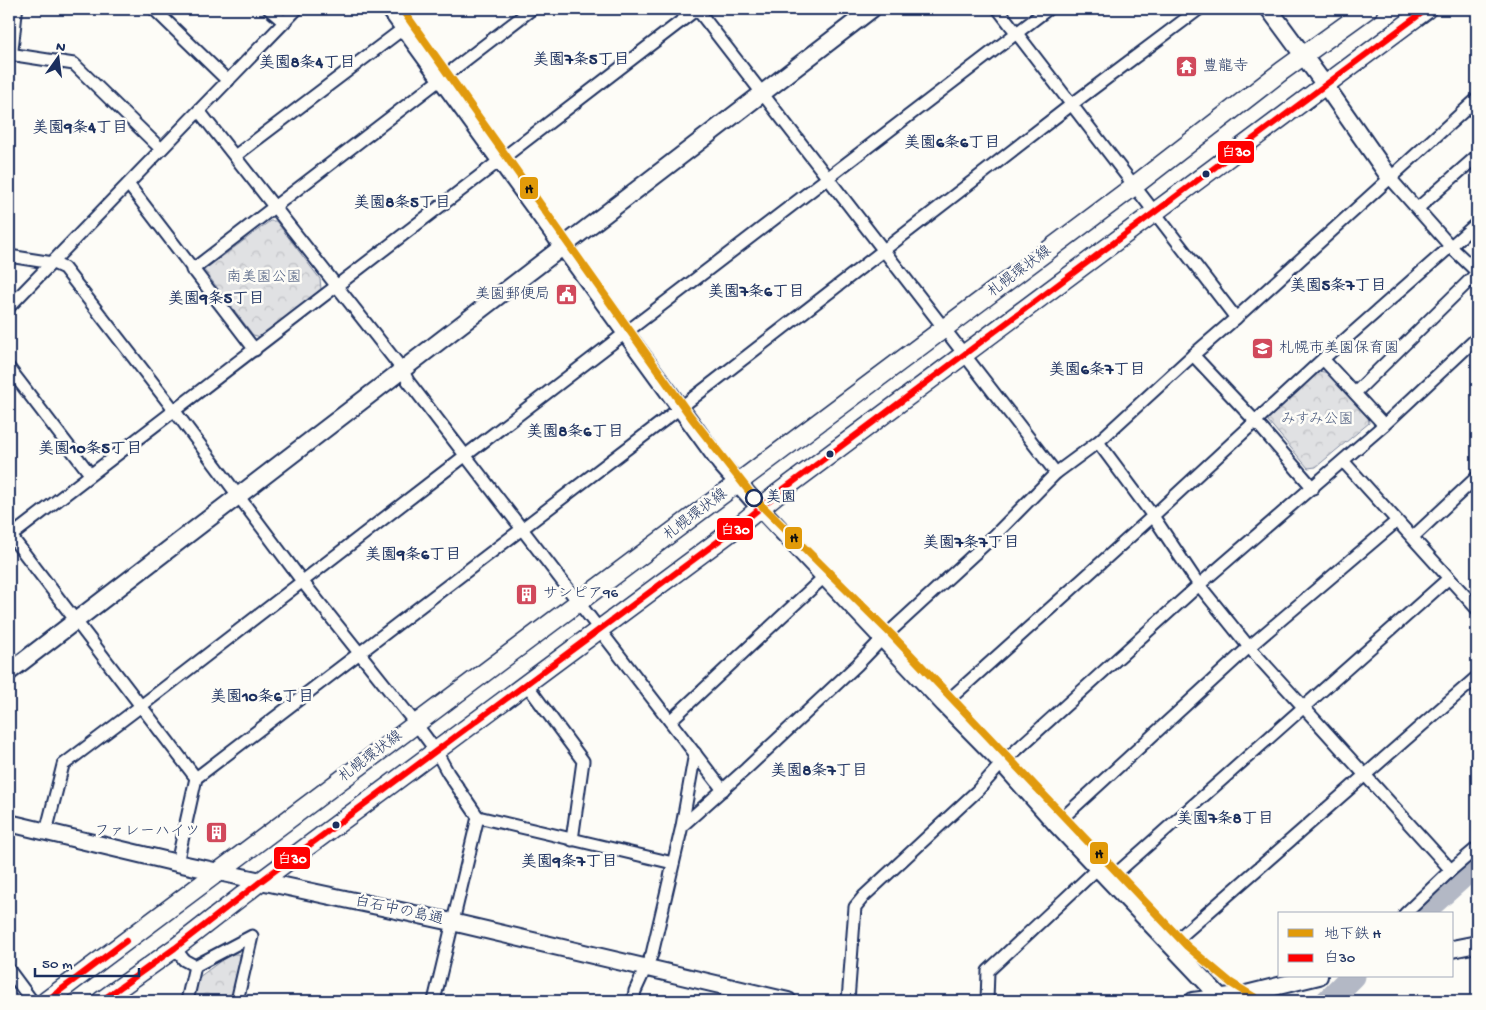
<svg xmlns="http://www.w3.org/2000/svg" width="1486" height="1010" font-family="'Gochi Hand','Klee One',sans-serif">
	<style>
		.forest { fill: url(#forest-crowns); stroke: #7e88a0 }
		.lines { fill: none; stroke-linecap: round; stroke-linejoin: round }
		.river { stroke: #b3b8c5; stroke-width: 25 }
		.street-casing { stroke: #1b2f5e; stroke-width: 15 }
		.secondary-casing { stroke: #1b2f5e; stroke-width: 20 }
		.primary-casing { stroke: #1b2f5e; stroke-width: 21 }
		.street { stroke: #fdfcf7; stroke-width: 11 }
		.secondary { stroke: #fdfcf7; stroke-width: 16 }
		.primary { stroke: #fdfcf7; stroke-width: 18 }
		.bus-1-casing { stroke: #fdfcf7; stroke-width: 10 }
		.bus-1 { stroke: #f00; stroke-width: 6 }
		.metro-1-casing { stroke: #fdfcf7; stroke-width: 11 }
		.metro-1 { stroke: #e19a09; stroke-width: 8 }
		.bus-dot { fill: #1b2f5e; stroke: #fdfcf7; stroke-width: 2 }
		.stop-dot { fill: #fdfcf7; stroke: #1b2f5e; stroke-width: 2.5 }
		.labels { text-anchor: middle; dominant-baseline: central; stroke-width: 5; stroke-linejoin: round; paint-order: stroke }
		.poi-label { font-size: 15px; fill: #1b2f5e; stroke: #fdfcf7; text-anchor: start }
		.street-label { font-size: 15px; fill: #1b2f5e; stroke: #fdfcf7 }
		.park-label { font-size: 15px; fill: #4c5c7f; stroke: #fdfcf7 }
		.stop-label { font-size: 15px; font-weight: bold; fill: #1b2f5e; stroke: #fdfcf7; text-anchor: start }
		.neighbourhood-label { font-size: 16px; font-weight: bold; fill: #1b2f5e; stroke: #fdfcf7 }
		.line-badge { stroke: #fdfcf7; stroke-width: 2 }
		.badge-label { font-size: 14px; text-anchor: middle; font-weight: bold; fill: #fff }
		.pale-badge-label { font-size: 14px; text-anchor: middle; font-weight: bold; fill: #111 }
	</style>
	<defs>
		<pattern id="forest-crowns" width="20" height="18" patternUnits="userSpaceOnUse" patternTransform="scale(1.25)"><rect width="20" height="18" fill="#e0e1e3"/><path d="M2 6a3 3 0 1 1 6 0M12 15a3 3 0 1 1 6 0" fill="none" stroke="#c0c1c5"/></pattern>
	</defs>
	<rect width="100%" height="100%" fill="#fdfcf7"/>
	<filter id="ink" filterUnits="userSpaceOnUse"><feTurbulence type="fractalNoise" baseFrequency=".02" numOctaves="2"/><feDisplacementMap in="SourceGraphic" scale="10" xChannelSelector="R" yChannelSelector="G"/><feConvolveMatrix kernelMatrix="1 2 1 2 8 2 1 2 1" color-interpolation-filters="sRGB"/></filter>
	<g filter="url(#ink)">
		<g class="forest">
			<polygon points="270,221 276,221 320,279 321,289 261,337 253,335 204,270"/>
			<polygon points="1319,371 1329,373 1368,415 1369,423 1316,467 1308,468 1268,421 1269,412"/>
			<polygon points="230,954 238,954 242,960 232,1001 193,1001 199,977"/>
		</g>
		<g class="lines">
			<g class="river">
				<polyline points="1420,914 1477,863"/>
				<polyline points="1328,1001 1353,976"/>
			</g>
			<defs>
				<g id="street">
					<polyline points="154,9 228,81"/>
					<polyline points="269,9 284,22"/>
					<polyline points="697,9 1056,473"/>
					<polyline points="998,9 1236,318"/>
					<polyline points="9,54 74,64 161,149"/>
					<polyline points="199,111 402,369 408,381 723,790"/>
					<polyline points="235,156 404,28"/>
					<polyline points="1390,178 1451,247 1477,272"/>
					<polyline points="128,184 255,350"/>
					<polyline points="1418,208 1477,156"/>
					<polyline points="9,256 53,263 64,268 174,410 302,581 416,724 436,751 448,773 478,817 434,1001"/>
					<polyline points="192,270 532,9"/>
					<polyline points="9,307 297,9"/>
					<polyline points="1193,355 1256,422 1313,488"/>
					<polyline points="1323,359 1384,425"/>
					<polyline points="9,368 90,474"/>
					<polyline points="1355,393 1477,273"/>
					<polyline points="1098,442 1153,516 1199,585 1249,647 1451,870"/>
					<polyline points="1343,461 1477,609"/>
					<polyline points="9,535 11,536 697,9"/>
					<polyline points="11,536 196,778"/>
					<polyline points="1413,537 1477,477"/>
					<polyline points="527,685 583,761 572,840"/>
					<polyline points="944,704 1153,516 1323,359 1477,223"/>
					<polyline points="670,721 825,576"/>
					<polyline points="478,817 673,863"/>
					<polyline points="1056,824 1249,647 1397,521"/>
					<polyline points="682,826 746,769 857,665 883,638 995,535 1056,473 1098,442 1193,355 1236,318 1477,99"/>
					<polyline points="46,832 63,765 141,706 466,455 1048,9"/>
					<polyline points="177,863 196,778 680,408 1071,105 1199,9"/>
					<polyline points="1109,880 1449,578"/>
					<polyline points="1405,914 1451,870 1477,848"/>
					<polyline points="1172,944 1477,677"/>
					<polyline points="175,948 184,960 195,966 187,1001"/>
					<polyline points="195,966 252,936 237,1001"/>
					<polyline points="9,970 32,1001"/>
					<polyline points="633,1001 635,991 652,954 682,826 695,753"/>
					<polyline points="848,1001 855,907 864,896 977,791 1002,763 1199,585 1384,425 1477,338"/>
					<polyline points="987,1001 988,971 1098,868"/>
				</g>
				<g id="secondary">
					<polyline points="390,9 721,464 760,508 944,704 1002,763 1056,824 1221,998"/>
					<polyline points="1269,9 1325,85 1390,178"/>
					<polyline points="9,54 14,9"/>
					<polyline points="9,672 872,9"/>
					<polyline points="9,823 177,863 452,922 788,1001"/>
					<polyline points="1452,949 1477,944"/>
					<polyline points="1193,1001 1246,994 1319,976"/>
				</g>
				<g id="primary">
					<polyline points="46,1001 1134,186 1282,71 1368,9"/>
					<polyline points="101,1001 175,948 261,881 736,528 777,494 1427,9"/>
				</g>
			</defs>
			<use href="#street" class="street-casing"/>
			<use href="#secondary" class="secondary-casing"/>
			<use href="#primary" class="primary-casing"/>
			<use href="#street" class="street"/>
			<use href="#secondary" class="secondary"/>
			<use href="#primary" class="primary"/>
			<defs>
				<g id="bus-1">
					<polyline points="46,1001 126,941"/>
					<polyline points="101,1001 175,948 261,881 736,528 777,494 1427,9"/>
				</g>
			</defs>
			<use href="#bus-1" class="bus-1-casing"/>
			<use href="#bus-1" class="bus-1"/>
			<defs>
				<polyline id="metro-1" points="402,9 691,417 756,500 892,635 1187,946 1231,983 1260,1001"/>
			</defs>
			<use href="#metro-1" class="metro-1-casing"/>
			<use href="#metro-1" class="metro-1"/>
		</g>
	</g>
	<defs>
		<symbol id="temple-square" viewBox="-11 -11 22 22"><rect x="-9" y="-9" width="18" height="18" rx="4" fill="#d1495b" stroke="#fdfcf7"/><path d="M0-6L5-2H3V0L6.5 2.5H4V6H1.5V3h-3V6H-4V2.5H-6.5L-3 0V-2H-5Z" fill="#fff"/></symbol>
		<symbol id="civic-square" viewBox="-11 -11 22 22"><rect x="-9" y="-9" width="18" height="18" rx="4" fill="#d1495b" stroke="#fdfcf7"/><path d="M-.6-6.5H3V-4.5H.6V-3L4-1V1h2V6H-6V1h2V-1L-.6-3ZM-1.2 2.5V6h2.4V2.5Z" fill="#fff"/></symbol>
		<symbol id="school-square" viewBox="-11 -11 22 22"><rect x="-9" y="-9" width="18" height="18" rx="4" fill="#d1495b" stroke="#fdfcf7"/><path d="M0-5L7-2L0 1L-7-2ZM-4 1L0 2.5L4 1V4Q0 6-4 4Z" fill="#fff"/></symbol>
		<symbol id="building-square" viewBox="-11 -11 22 22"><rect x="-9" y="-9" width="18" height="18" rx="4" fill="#d1495b" stroke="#fdfcf7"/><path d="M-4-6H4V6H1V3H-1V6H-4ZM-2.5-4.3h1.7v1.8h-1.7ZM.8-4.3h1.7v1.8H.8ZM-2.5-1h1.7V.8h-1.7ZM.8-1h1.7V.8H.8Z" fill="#fff"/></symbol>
	</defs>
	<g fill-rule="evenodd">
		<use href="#temple-square" x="1174" y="54" width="25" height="25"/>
		<use href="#civic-square" x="554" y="282" width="25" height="25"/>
		<use href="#school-square" x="1250" y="336" width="25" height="25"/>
		<use href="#building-square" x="514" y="582" width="25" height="25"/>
		<use href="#building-square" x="204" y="820" width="25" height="25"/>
	</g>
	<g class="bus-dot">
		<circle cx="1206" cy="174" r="4.5"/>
		<circle cx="830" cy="454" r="4.5"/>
		<circle cx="336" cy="825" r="4.5"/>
	</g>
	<circle class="stop-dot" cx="754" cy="498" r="8"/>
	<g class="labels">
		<g class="poi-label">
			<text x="1203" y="67">豊龍寺</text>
			<text x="550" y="295" text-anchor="end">美園郵便局</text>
			<text x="1279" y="349">札幌市美園保育園</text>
			<text x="543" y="594">サンピア96</text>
			<text x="200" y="832" text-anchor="end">ファレーハイツ</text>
		</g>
		<g class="street-label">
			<text transform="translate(1020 272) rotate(-37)">札幌環状線</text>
			<text transform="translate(696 515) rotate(-37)">札幌環状線</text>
			<text transform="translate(371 757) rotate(-37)">札幌環状線</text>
			<text transform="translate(399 911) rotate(12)">白石中の島通</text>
		</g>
		<g class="park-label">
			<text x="264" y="278">南美園公園</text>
			<text x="1317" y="420">みすみ公園</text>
		</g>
		<g class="stop-label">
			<text x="766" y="498">美園</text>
		</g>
		<g class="neighbourhood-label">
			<text x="581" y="61">美園7条5丁目</text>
			<text x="307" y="64">美園8条4丁目</text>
			<text x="80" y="129">美園9条4丁目</text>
			<text x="952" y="144">美園6条6丁目</text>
			<text x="402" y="204">美園8条5丁目</text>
			<text x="1338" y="287">美園5条7丁目</text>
			<text x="756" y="293">美園7条6丁目</text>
			<text x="216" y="300">美園9条5丁目</text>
			<text x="1097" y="371">美園6条7丁目</text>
			<text x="575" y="433">美園8条6丁目</text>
			<text x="90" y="450">美園10条5丁目</text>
			<text x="971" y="544">美園7条7丁目</text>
			<text x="413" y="556">美園9条6丁目</text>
			<text x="262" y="698">美園10条6丁目</text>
			<text x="819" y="772">美園8条7丁目</text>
			<text x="1225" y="820">美園7条8丁目</text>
			<text x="569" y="863">美園9条7丁目</text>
		</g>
	</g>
	<g class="line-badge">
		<rect x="1217" y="140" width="38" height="24" rx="5" fill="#f00"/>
		<rect x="519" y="176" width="20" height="24" rx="5" fill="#e19a09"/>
		<rect x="716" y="517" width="38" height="24" rx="5" fill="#f00"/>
		<rect x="784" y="526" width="19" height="24" rx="5" fill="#e19a09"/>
		<rect x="1089" y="841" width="20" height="24" rx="5" fill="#e19a09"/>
		<rect x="273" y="846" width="38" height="24" rx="5" fill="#f00"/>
	</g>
	<g class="badge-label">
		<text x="1236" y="156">白30</text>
		<text x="735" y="534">白30</text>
		<text x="292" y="863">白30</text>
	</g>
	<g class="pale-badge-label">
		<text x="529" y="193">H</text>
		<text x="794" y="542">H</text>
		<text x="1099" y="858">H</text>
	</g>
	<rect width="1486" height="1010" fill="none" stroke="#fdfcf7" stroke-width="30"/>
	<rect x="15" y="15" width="1456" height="980" fill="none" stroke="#1b2f5e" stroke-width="2" filter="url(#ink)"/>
	<rect x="1278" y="912" width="175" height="65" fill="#fdfcf7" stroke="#a3aaba"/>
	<rect x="1288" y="929" width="25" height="8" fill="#e19a09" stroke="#a3aaba"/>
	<text x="1324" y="938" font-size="15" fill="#1b2f5e">地下鉄 H</text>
	<rect x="1288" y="954" width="25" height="8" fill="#ff0000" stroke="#a3aaba"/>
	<text x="1324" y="962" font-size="15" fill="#1b2f5e">白30</text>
	<g transform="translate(58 58) rotate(14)" stroke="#fdfcf7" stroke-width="4" paint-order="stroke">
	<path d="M0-4L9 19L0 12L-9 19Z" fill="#1b2f5e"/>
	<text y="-8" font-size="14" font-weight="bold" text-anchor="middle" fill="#1b2f5e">N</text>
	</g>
	<path d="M35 968v8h104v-8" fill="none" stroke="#1b2f5e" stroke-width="2.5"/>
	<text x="42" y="968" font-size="15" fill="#1b2f5e" stroke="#fdfcf7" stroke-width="4" paint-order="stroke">50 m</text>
</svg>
